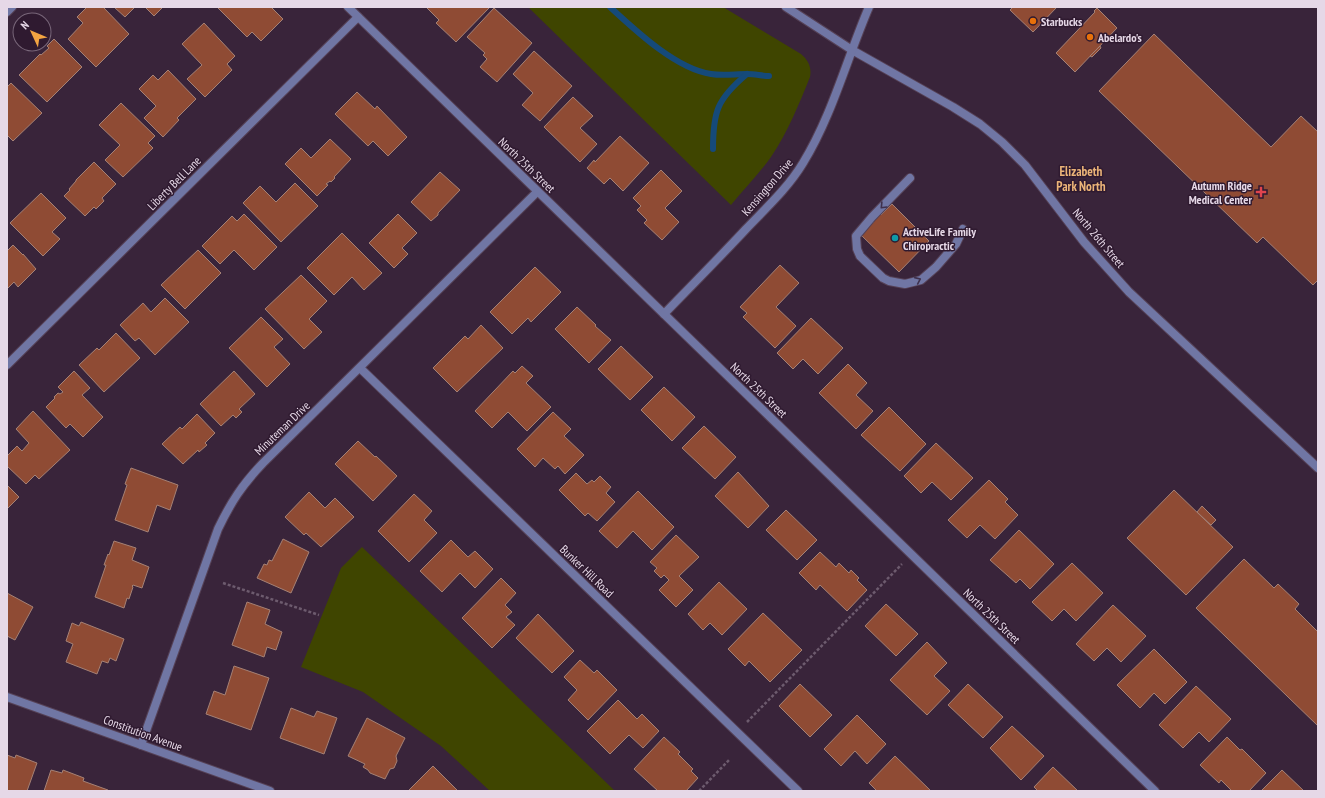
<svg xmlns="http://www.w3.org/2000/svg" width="1325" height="798" font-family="'PT Sans Narrow',sans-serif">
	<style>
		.green { fill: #3f4500 }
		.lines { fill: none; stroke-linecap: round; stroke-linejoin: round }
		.stream { stroke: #154a7a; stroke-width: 6 }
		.building { fill: #8f4b34; stroke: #a58175 }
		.lane-casing { stroke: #554156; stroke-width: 10 }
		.street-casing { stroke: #554156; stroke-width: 10 }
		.path { stroke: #6d5b6e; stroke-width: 2.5; stroke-dasharray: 3 2; stroke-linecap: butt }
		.lane { stroke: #7076a4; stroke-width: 8 }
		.street { stroke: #7076a4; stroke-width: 8 }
		.oneway { stroke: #3f314d }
		.food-dot { fill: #e8710a; stroke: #2f1a30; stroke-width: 1.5 }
		.health-dot { fill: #e0444e; stroke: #2f1a30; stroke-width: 1.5 }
		.culture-dot { fill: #0f9aa8; stroke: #2f1a30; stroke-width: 1.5 }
		.labels { text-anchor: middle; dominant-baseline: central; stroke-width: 3; stroke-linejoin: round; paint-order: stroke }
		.poi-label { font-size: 12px; font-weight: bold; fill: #e6d8e7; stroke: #2f1a30; text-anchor: start }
		.street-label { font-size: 12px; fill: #e6d8e7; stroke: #2f1a30 }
		.neighbourhood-label { font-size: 13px; font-weight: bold; fill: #ebb478; stroke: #2f1a30 }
	</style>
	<rect width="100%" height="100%" fill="#39243a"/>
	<g class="green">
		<path d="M528,7h195l78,47c7,6 11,13 9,23 -11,27 -22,55 -39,80 -12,17 -27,32 -40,48z"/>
		<polygon points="362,547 615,791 490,791 441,746 363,692 301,667 341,568"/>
	</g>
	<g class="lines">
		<g class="stream">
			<path d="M610,7c25,23 66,62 101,67 12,2 24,0 36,0 8,0 15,2 22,2"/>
			<path d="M713,149c0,-37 4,-50 34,-75"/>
		</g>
	</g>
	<g class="building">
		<polygon points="87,7 103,7 129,34 96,67 68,39 83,23 77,17"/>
		<polygon points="114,7 135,7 125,17"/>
		<polygon points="145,7 163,7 154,16"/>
		<polygon points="217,7 271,7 283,19 261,41 252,32 247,37"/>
		<polygon points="426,7 488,7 489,8 456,42 436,23 439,20"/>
		<polygon points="1013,7 1057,7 1033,32 1010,10"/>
		<polygon points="494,8 532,43 497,82 480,67 487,59 483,55 485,53 467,37"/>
		<polygon points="1097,8 1117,28 1075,72 1056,53 1095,12 1094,11"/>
		<polygon points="204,23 235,56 227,64 232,70 205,97 187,79 202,65 182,44"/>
		<polygon points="1154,34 1271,147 1301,116 1318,132 1318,280 1313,285 1263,237 1257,243 1099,91"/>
		<polygon points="54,39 82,67 47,102 19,75 40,54 41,55 49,48 47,46"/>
		<polygon points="1100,46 1101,48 1092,57 1090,56"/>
		<polygon points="534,51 572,86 540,121 522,105 533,93 513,74"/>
		<polygon points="168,70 196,99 177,118 179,120 163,137 144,118 156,106 139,89 153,75 158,80"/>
		<polygon points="11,83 42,113 13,141 7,135 7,87"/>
		<polygon points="357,92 375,109 377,106 407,137 388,156 373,141 368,146 335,114"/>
		<polygon points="573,97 593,116 580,128 597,144 580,162 544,127"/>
		<polygon points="121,103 155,136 148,143 153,148 123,177 105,160 120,145 99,125"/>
		<polygon points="620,136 649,163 623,191 610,178 604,184 587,168 594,160 595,162"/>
		<polygon points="330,139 351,159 334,177 335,178 331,182 330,181 326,184 328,185 317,196 285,164 301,148 311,158"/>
		<polygon points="94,162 116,184 102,198 104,201 96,209 94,207 85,216 64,196 70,190 69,189 76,181 76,180"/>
		<polygon points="661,170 682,191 665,208 679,222 662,240 644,223 647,220 637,210 641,206 633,198"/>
		<polygon points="440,172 460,190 438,213 438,215 431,221 411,202"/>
		<polygon points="295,183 318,206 281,242 243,203 260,186 276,202"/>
		<polygon points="41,193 66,218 52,232 60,239 43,256 10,223"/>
		<polygon points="892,204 929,241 899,272 861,235 874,222 872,221 879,213 881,215"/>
		<polygon points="244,214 277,247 254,270 234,250 220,264 202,246 232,216 237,221"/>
		<polygon points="398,214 417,233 402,248 408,254 394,268 369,243"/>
		<polygon points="342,233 382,273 364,290 352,277 334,295 307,268"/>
		<polygon points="13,245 23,255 23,254 36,269 18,287 14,282 7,289 7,251"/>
		<polygon points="198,250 221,273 185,309 161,285"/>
		<polygon points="780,265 799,283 776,307 796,326 775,348 743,317 747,313 740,307"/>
		<polygon points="535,267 561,292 531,322 528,318 512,334 490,312"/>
		<polygon points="301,275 327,301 309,319 322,332 304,349 265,309"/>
		<polygon points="165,298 189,322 155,355 139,338 135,341 120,325 143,303 151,312"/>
		<polygon points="577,307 596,325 595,326 611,340 589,363 555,329"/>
		<polygon points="261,317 283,339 274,347 290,364 267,387 229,348"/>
		<polygon points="811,318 843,348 818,374 803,359 793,369 777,353"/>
		<polygon points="481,325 503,348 457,392 433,368 465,336 468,339"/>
		<polygon points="116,333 140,358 104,392 79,365 97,348 99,350"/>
		<polygon points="621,346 653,377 630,400 598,369"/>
		<polygon points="848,364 867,383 856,395 873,411 856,429 819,393"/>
		<polygon points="522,366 533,376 526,383 551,407 527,431 508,412 492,428 475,411 513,371 515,373"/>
		<polygon points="74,371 90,388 82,395 103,417 83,437 70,424 66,428 46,407 55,398 54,397 58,393 60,394 63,392 58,387"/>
		<polygon points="234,371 255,394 239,409 242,412 236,418 233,415 221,426 200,404"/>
		<polygon points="664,387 695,417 672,441 641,410"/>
		<polygon points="889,407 926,444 900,471 861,435"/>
		<polygon points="33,411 70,450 39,479 35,475 26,484 7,466 7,456 17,446 22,451 29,443 16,429"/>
		<polygon points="553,412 571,429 564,436 584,455 565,474 558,466 555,469 543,458 535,467 517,449"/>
		<polygon points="197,414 215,433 205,443 207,445 199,452 198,450 183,464 162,444 180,427 182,429"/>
		<polygon points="704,426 736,457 715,479 682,448"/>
		<polygon points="358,441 375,457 376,456 397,476 373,501 335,464"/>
		<polygon points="936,443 973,478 951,500 932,482 921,493 904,476"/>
		<polygon points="131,468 178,485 170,510 157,505 148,532 115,520 127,485 125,484"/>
		<polygon points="738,472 769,506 748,528 715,496"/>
		<polygon points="576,473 587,484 592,480 594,482 600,476 611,487 606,493 615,502 597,521 588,513 585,516 559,490"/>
		<polygon points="989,480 1008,499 1005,502 1018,515 995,539 980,525 967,538 948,520"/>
		<polygon points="7,485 19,497 7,509"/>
		<polygon points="1174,490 1233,547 1186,595 1127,538"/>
		<polygon points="638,491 674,527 652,550 633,531 617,548 599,531"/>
		<polygon points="309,492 325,508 335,498 354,517 321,547 306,533 304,535 285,517"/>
		<polygon points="414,494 432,511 424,520 437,533 409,562 378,531"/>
		<polygon points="1202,506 1216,520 1211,525 1197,512"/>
		<polygon points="786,510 817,540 797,560 766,530"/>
		<polygon points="1019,530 1054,564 1030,589 1020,579 1016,583 990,560"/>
		<polygon points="676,535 699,557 679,576 693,590 676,607 659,590 669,580 664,575 661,578 654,571 657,568 650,562"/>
		<polygon points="283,539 309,552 291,593 257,578 264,564 267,565 269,560 272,561"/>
		<polygon points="451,540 468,557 475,551 493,569 475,588 460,573 442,592 420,571"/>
		<polygon points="114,541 136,548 132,560 149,567 142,588 133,585 132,586 133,587 129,599 127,598 124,608 95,597 106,565 104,565 108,554 109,555"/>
		<polygon points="820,552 836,567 839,563 849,573 851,570 859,578 857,580 867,590 847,611 820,585 816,590 799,573"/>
		<polygon points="1244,559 1274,588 1278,584 1299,604 1295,609 1318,632 1318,726 1196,608"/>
		<polygon points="1072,563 1103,593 1076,621 1064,609 1052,621 1032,602"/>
		<polygon points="501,578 516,593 505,605 512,612 506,617 515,625 492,648 462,618"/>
		<polygon points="719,582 747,609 722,635 710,623 703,630 688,614"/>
		<polygon points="7,593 33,607 15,640 7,636"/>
		<polygon points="247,602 270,610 265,624 282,632 276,650 267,647 264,657 232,645"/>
		<polygon points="886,604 918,634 896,656 865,626"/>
		<polygon points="1113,605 1146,636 1121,662 1107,648 1094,661 1076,644"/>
		<polygon points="763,613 802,650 770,682 749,661 745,666 728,649"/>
		<polygon points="538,614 574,651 552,673 516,638"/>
		<polygon points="81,622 124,639 116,661 110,658 108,663 102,661 97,674 66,662 73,644 66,641 72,623 79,626"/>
		<polygon points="927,642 947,663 934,676 950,691 927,715 890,680"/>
		<polygon points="1154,649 1187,682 1165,704 1154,693 1140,708 1117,685"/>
		<polygon points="580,660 594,673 597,670 617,690 588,720 568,700 577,690 564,677"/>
		<polygon points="234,666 269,678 251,730 206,714 214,691 225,695"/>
		<polygon points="800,684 832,715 810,737 779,706"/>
		<polygon points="968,684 1003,717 983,738 948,705"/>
		<polygon points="1196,686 1231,719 1209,742 1199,732 1183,748 1159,725"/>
		<polygon points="618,700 637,719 642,714 659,731 643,748 629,735 610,754 587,731"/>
		<polygon points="291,708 314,717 317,711 337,718 324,754 280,738"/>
		<polygon points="857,715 886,744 867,764 855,751 841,766 824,749"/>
		<polygon points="367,718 405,738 396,756 397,761 394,768 390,769 385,779 370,773 368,770 363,767 365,764 348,756"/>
		<polygon points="1012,726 1044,756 1021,780 990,748"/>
		<polygon points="664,737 680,752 678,754 693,769 691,771 698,778 686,791 658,791 634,769"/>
		<polygon points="1227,737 1240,750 1242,749 1266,773 1249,791 1232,791 1221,780 1219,783 1200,765"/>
		<polygon points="7,755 15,758 16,755 37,763 27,791 7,791"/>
		<polygon points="895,756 931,791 877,791 869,783"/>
		<polygon points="433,766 458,791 408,791"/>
		<polygon points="1053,767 1078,791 1038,791 1034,787"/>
		<polygon points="51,770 62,773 63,770 84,778 83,781 108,790 107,791 44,791"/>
		<polygon points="1282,770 1304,791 1261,791"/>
	</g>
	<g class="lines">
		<defs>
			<polyline id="lane" points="910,178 872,217 856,236 857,249 860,256 883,278 889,281 905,284 921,280 936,267 956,244 963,229"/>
			<g id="street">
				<polyline points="348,7 1155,791"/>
				<polyline points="786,7 852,50 953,107 980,124 1002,142 1025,165 1084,242 1129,292 1318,468"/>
				<polyline points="7,12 12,7"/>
				<path d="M664,314c27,-28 55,-56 82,-85 20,-21 42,-41 57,-66 29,-47 44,-105 66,-156"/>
				<polyline points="7,365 358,17"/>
				<polyline points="360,368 798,791"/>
				<polyline points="7,697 270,791"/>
				<path d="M141,745l77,-216c13,-27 24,-44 45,-66l274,-271"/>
			</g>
		</defs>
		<use href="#lane" class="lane-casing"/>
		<use href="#street" class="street-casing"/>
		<g class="path">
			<polyline points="223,583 319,615"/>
			<polyline points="747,722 902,564"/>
			<polyline points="699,791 729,760"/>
		</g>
		<use href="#lane" class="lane"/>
		<use href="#street" class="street"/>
	</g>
	<defs><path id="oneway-chevron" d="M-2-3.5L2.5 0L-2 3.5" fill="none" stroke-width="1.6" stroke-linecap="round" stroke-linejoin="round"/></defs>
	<g class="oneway">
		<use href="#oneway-chevron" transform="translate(883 206) rotate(134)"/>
		<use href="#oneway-chevron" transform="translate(918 280) rotate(-24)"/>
	</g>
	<g class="food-dot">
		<circle cx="1033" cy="21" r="4"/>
		<circle cx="1090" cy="37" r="4"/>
	</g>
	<path class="health-dot" d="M1259 186h4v4h4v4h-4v4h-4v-4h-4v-4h4z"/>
	<circle class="culture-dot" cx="895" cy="238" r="4"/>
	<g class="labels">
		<g class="poi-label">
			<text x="1041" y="21">Starbucks</text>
			<text x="1098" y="37">Abelardo's</text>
			<text x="1252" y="185" text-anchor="end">Autumn Ridge<tspan x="1252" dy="14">Medical Center</tspan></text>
			<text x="903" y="231">ActiveLife Family<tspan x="903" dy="14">Chiropractic</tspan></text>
		</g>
		<g class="street-label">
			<text transform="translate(527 165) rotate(44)">North 25th Street</text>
			<text transform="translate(174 183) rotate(-45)">Liberty Bell Lane</text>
			<text transform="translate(767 187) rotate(-49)">Kensington Drive</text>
			<text transform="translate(1099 238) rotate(50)">North 26th Street</text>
			<text transform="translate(759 390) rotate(44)">North 25th Street</text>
			<text transform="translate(282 428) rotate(-44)">Minuteman Drive</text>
			<text transform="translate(587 571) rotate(44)">Bunker Hill Road</text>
			<text transform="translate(992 616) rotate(44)">North 25th Street</text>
			<text transform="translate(143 733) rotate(20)">Constitution Avenue</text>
		</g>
		<g class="neighbourhood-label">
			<text x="1081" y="171">Elizabeth<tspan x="1081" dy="15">Park North</tspan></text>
		</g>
	</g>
	<rect width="1325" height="798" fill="none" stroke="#e6d8e7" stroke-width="16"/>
	<g transform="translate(32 32) rotate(314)"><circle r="19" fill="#2f1a30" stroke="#786679"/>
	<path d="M0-3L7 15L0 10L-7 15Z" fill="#f3a442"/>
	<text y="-6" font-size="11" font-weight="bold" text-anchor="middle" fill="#e6d8e7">N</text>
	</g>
</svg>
